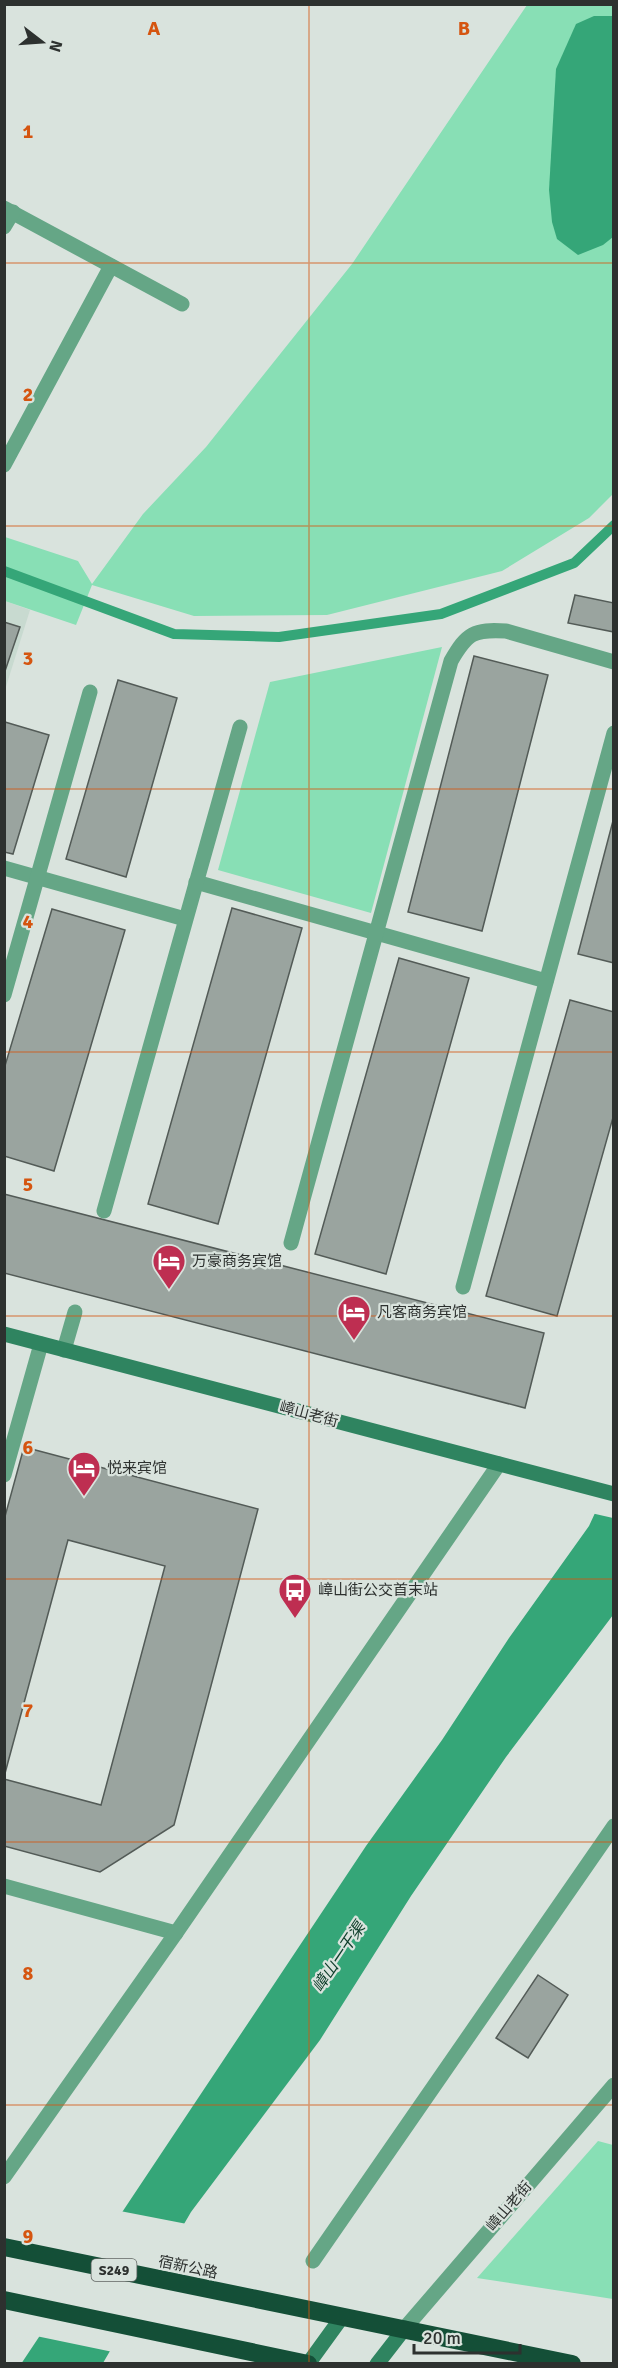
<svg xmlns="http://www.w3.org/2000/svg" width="618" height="2368" font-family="Signika,'Noto Sans SC',sans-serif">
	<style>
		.built { fill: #c8dad0 }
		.green { fill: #88dfb5 }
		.water { fill: #35a678 }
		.pier { fill: #d9e3dd }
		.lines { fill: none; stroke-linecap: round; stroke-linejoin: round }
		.stream { stroke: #35a678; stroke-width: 10 }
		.building { fill: #9aa49f; stroke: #535b57; stroke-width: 1.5 }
		.lane { stroke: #65a686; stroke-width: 15 }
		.street { stroke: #65a686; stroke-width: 15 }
		.secondary { stroke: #2f8460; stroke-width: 15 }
		.highway { stroke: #144f37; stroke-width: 18 }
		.grid { fill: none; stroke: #d55510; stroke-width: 1.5; stroke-opacity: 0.55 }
		.labels { text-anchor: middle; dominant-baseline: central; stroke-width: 4.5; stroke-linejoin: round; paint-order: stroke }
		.shield { fill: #d9e3dd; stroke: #616663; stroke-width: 1.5 }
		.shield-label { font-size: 14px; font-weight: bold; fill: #2d312f }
		.poi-label { font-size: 15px; fill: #2d312f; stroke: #d9e3dd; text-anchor: start }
		.street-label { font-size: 15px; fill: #2d312f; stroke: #d9e3dd }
		.water-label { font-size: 16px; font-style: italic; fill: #0c3c29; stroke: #d9e3dd }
		.grid-label { font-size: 20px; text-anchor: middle; font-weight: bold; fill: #d55510; stroke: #d9e3dd; stroke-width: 4.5; stroke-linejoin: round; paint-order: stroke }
	</style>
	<rect width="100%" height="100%" fill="#d9e3dd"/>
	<polygon class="built" points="5,601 30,610 5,690"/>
	<g class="green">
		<polygon points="527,5 613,5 613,494 589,518 502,571 327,615 194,616 92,585 76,625 5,601 5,537 78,561 92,584 143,514 206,447 352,264"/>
		<polygon points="442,647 371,913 218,870 270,682"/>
		<polygon points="598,2141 613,2145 613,2299 477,2278"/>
	</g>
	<g class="water">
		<polygon points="594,16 613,16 613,237 603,245 578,255 557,239 552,222 549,190 556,69 576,24"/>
		<polygon points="613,1474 613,1615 506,1757 411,1896 320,2040 191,2212 103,2363 21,2364 366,1846 442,1740 509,1638 589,1526"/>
	</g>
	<g class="pier">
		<polygon points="613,1471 614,1471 613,1518 591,1513"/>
		<polygon points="120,2211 187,2224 113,2352 36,2336"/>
	</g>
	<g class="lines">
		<polyline class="stream" points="4,571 174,634 279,637 441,614 574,563 614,525"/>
	</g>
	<g class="building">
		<polygon points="575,595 614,603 614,632 568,623"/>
		<polygon points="4,622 20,627 4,674"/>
		<polygon points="474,656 548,675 482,931 408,912"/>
		<polygon points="118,680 177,698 126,877 66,859"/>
		<polygon points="5,722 49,735 13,854 4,852"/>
		<polygon points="614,817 614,963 578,954"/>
		<polygon points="232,908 302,928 218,1224 148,1204"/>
		<polygon points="52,909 125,930 54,1171 4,1156 4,1069"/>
		<polygon points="399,958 469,978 386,1274 315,1254"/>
		<polygon points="570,1000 614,1012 614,1114 557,1316 486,1296"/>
		<polygon points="4,1194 544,1333 525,1408 4,1273"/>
		<polygon points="24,1447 258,1509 174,1825 100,1872 4,1846 4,1779 101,1805 165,1566 68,1540 4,1777 4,1520"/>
		<polygon points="538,1975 568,1995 528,2058 496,2038"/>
	</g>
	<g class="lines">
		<g class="lane">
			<polyline points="4,208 182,304"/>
			<polyline points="4,227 13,212"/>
			<polyline points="4,465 111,266"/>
			<polyline points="4,868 185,919"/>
			<polyline points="196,882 546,981"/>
			<polyline points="4,995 90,692"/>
			<polyline points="104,1211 240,727"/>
			<path d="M291,1243l160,-582c16,-28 23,-32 55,-30l108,31"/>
			<polyline points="463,1287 614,733"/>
			<polyline points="64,1350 75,1312"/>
			<polyline points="4,1475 41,1344"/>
			<polyline points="4,1886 176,1933"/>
			<polyline points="313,2261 614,1826"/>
		</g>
		<g class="street">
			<polyline points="4,2177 176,1933 499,1464"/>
			<polyline points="405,2328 614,2085"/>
		</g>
		<g class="secondary">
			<polyline points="4,1334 614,1494"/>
			<polyline points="308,2364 342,2317"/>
			<polyline points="377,2364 405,2328"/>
		</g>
		<g class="highway">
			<polyline points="4,2247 572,2364"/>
			<polyline points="4,2300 308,2364"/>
		</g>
	</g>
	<path class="grid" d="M309,4v2360M4,263h610M4,526h610M4,789h610M4,1052h610M4,1316h610M4,1579h610M4,1842h610M4,2105h610"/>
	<defs>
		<symbol id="hotel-pin" viewBox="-11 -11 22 30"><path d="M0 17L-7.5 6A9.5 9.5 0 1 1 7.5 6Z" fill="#be2e51" stroke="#d9e3dd"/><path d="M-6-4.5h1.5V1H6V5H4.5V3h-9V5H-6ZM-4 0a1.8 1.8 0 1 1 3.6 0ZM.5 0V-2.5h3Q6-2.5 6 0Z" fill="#fff"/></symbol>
		<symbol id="bus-pin" viewBox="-11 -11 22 30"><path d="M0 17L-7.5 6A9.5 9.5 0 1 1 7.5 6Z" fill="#be2e51" stroke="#d9e3dd"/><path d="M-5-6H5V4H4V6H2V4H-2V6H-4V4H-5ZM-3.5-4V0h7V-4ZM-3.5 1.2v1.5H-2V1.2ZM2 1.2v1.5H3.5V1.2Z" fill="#fff"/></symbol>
	</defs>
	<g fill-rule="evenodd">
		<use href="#hotel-pin" x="150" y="1242" width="38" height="52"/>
		<use href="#hotel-pin" x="335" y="1293" width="38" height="52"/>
		<use href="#hotel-pin" x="65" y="1449" width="38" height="52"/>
		<use href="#bus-pin" x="276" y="1571" width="38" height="52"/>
	</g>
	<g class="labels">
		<rect class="shield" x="91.5" y="2259" width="45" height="22" rx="4.5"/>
		<g class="shield-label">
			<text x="114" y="2270">S249</text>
		</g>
		<g class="poi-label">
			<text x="192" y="1261">万豪商务宾馆</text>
			<text x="377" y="1312">凡客商务宾馆</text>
			<text x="107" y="1468">悦来宾馆</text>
			<text x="318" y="1590">嶂山街公交首末站</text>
		</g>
		<g class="street-label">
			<text transform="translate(309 1414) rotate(15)">嶂山老街</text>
			<text transform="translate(509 2206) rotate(-49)">嶂山老街</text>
			<text transform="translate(188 2267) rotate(12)">宿新公路</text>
		</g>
		<g class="water-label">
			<text transform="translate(339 1957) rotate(-56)">嶂山一干渠</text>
		</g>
	</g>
	<g class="grid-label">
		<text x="154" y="35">A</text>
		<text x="464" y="35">B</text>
		<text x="28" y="138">1</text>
		<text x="28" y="401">2</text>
		<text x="28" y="665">3</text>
		<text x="28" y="928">4</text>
		<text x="28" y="1191">5</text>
		<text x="28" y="1454">6</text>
		<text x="28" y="1717">7</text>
		<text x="28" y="1980">8</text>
		<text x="28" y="2243">9</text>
	</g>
	<rect width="618" height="2368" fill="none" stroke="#2d312f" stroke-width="12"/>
	<g transform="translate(42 42) rotate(107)" stroke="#d9e3dd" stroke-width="4.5" paint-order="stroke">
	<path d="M0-4.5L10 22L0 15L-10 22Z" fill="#2d312f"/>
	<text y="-9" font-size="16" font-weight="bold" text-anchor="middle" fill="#2d312f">N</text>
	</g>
	<path d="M414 2344v9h106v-9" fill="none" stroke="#2d312f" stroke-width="3"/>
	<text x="423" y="2344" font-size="18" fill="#2d312f" stroke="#d9e3dd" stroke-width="4.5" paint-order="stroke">20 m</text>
</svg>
